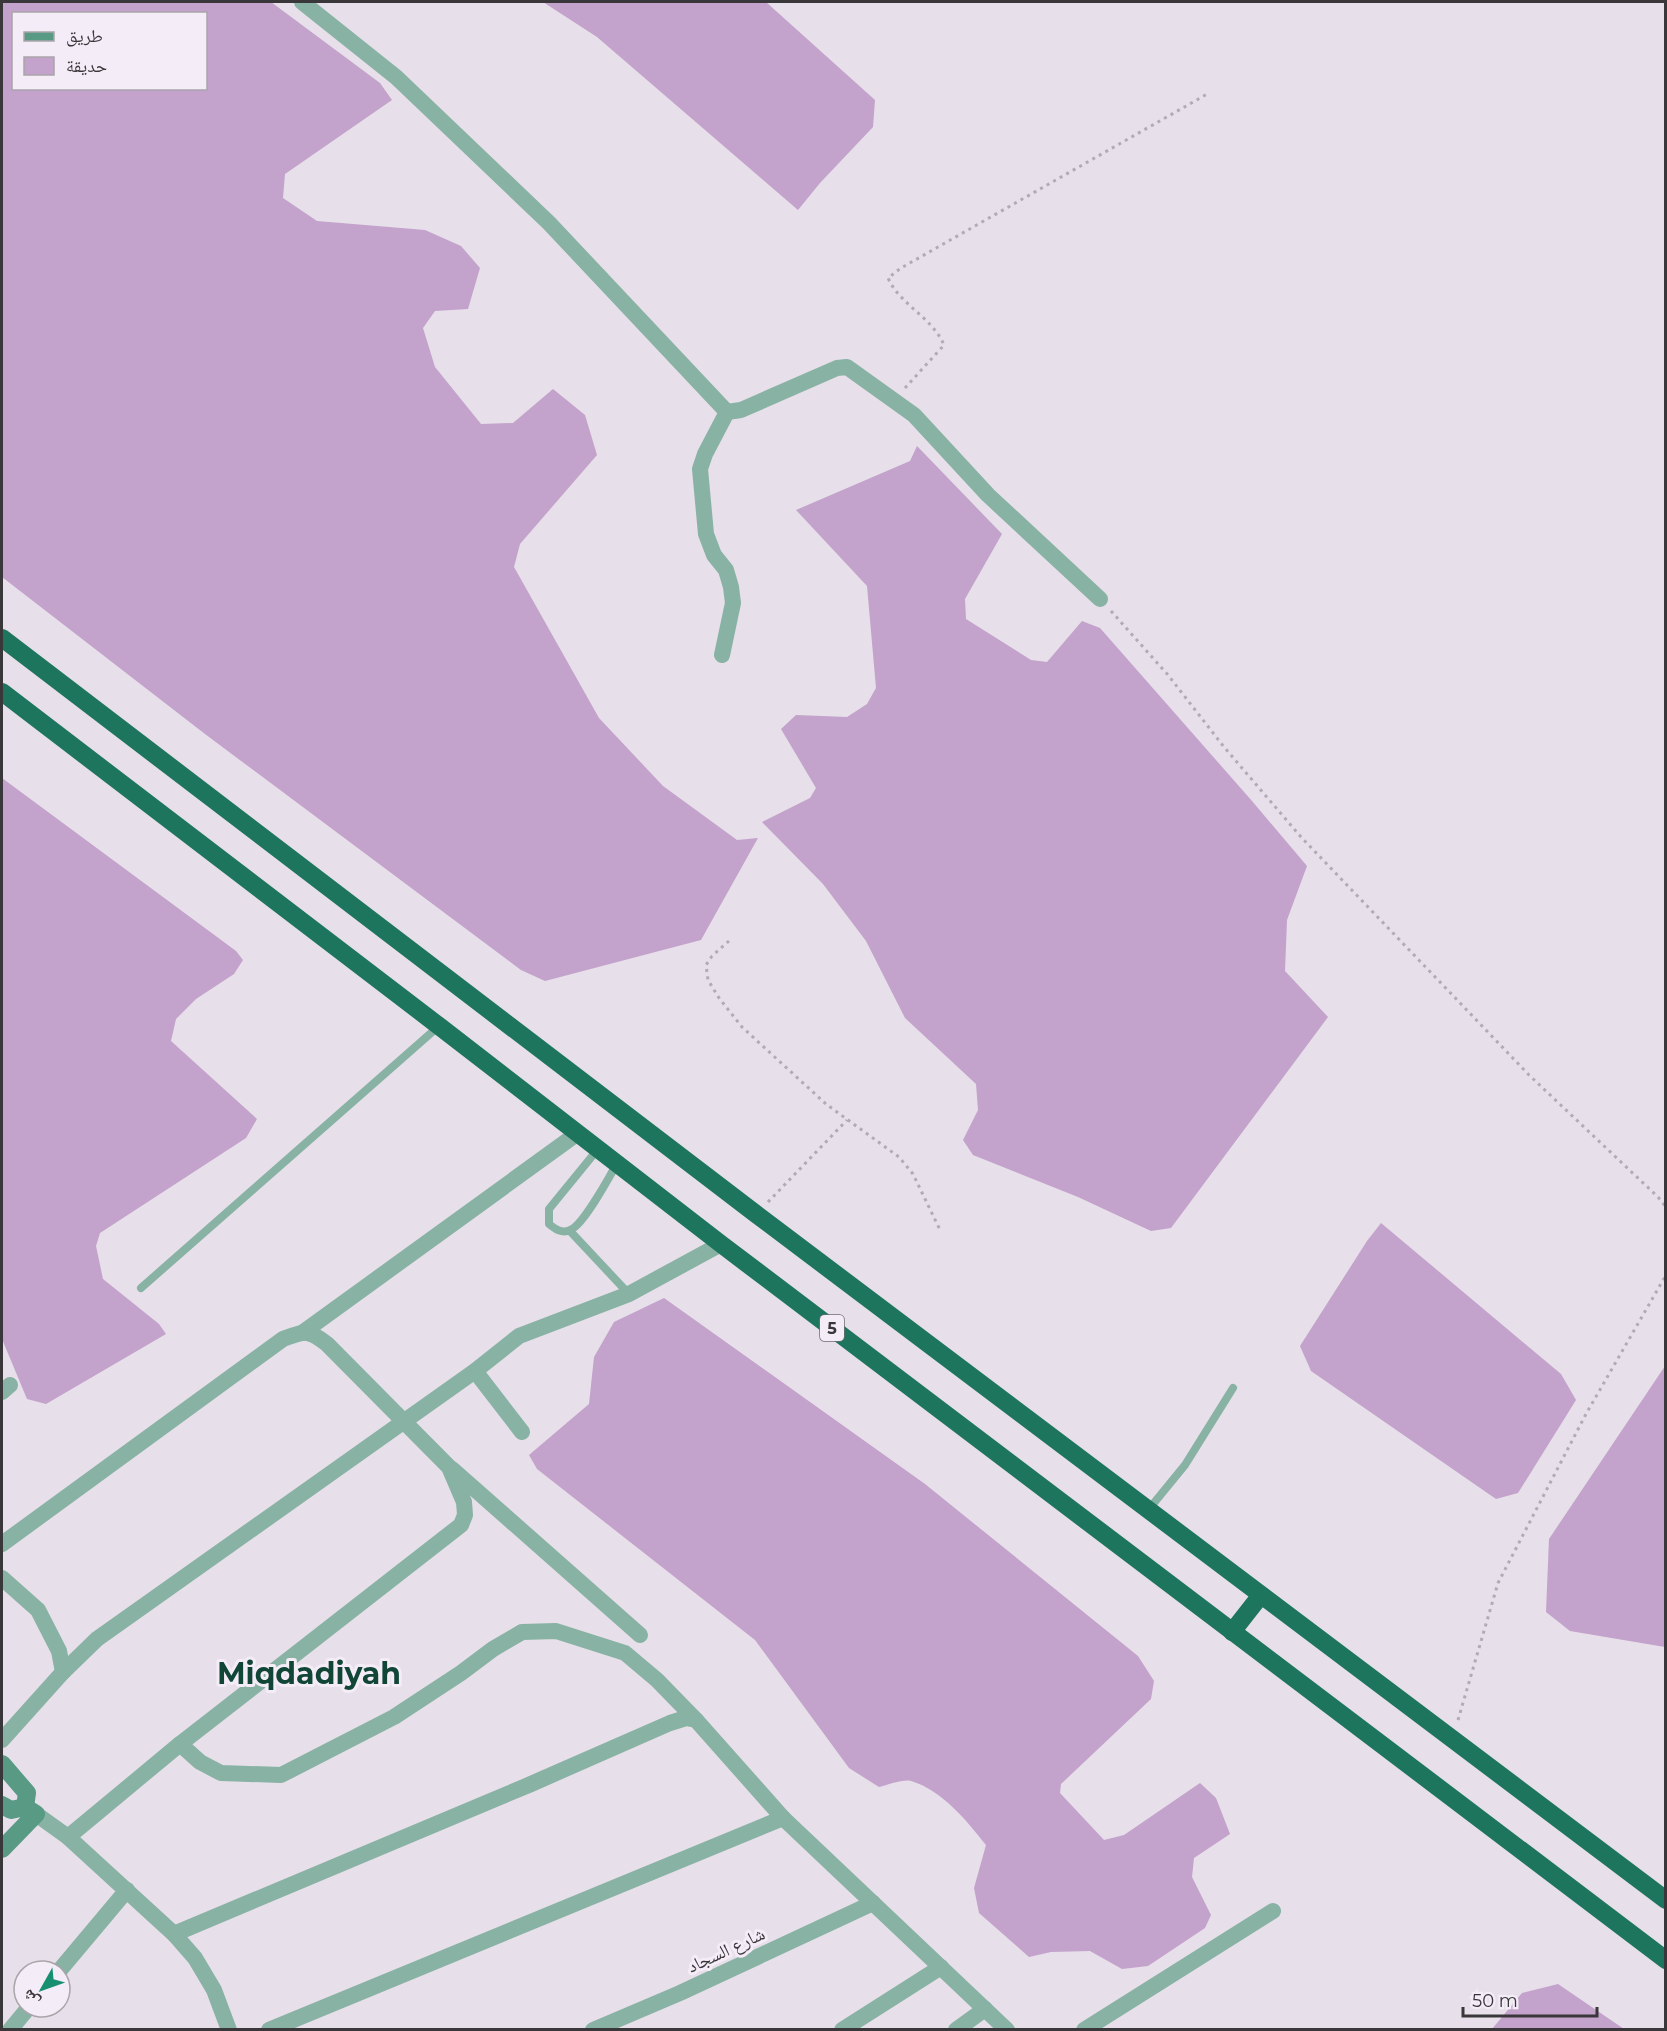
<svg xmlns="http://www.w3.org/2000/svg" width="1667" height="2031" font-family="Montserrat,'Noto Naskh Arabic',sans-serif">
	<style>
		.green { fill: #c3a2cb; fill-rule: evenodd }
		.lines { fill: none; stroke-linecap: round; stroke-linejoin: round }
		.path { stroke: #b2abb3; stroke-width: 3; stroke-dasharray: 3 4.5; stroke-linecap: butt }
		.lane { stroke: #88b2a3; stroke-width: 8 }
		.street { stroke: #88b2a3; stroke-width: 16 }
		.secondary { stroke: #589a84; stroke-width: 18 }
		.highway { stroke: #1e755e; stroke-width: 18 }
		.labels { text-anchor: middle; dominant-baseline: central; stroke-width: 6; stroke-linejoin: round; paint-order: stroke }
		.shield { fill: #f4ecf6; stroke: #726d73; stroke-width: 1.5 }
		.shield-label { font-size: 16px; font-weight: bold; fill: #3a373b }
		.street-label { font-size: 18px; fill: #3a373b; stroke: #f4ecf6 }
		.town-label { font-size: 30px; font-weight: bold; fill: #114637; stroke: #f4ecf6 }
	</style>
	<rect width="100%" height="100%" fill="#e7dfe9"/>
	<g class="green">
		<path d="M2,2h269l109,81 12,17 -107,74 -2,24 34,23 108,9 36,16 19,22 -12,41 -33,2 -12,17 12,39 46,57 32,-1 40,-34 32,26 12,40 -77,89 -6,23 85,151 64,68 74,54 21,-2 -57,102 -156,41 -24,-11 -316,-236 -203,-157zM14,14h192v74h-192z"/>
		<polygon points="543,2 766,2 875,100 873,127 820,183 798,210 597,37"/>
		<polygon points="917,446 1002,534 965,599 966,619 1031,660 1047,662 1082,621 1100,628 1252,801 1307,866 1287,920 1285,971 1328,1017 1171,1228 1151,1231 1078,1197 973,1155 963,1140 978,1110 976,1084 905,1018 866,941 823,884 762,822 810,798 816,788 781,729 796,715 847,717 867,704 876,688 867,586 796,510 910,461"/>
		<polygon points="2,778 236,951 243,960 234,974 196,999 176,1019 171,1041 257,1119 246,1138 100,1233 96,1246 103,1279 159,1324 166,1334 46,1404 27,1399 2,1339"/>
		<polygon points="1381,1223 1561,1374 1576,1400 1518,1493 1496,1499 1311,1371 1300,1346 1367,1241"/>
		<path d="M664,1298l261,186 213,172 16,25 -3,18 -90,85 -1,9 44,47 20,-5 76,-52 16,15 14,36 -36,24 -2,19 19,38 -6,13 -57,38 -26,3 -32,-18 -39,1 -22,5 -50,-44 -5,-25 12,-43c-19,-24 -44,-55 -75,-64 -8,-2 -23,4 -32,6l-30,-19 -94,-128 -218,-171 -8,-14 60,-51 5,-47 20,-35z"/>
		<polygon points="1665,1366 1665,1647 1570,1631 1546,1612 1549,1539"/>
		<polygon points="1558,1984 1624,2029 1492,2029 1522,1993"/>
	</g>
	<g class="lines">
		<g class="path">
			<path d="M905,388l39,-43c-12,-28 -44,-40 -56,-67l13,-10 308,-175"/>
			<polyline points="1111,611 1168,675 1224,747 1301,837 1529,1075 1658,1197 1666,1207"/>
			<polyline points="729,941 712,956 706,965 708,980 719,998 742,1027 826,1104 899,1157 913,1174 941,1232"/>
			<polyline points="768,1202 847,1120"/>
			<polyline points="1458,1720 1498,1583 1586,1414 1666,1275"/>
		</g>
		<g class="lane">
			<path d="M598,1149l-49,60v15c6,5 13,10 21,6 14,-5 38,-52 47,-66"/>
			<polyline points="570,1231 629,1294"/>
			<polyline points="141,1288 439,1026"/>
			<polyline points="1149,1509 1185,1465 1233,1388"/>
		</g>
		<g class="street">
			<polyline points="302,2 396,77 549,223 727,412 705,454 700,469 706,534 714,555 726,570 731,587 733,603 722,655"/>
			<polyline points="727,412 741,410 837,368 847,367 914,415 988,495 1100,599"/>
			<polyline points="302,1333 578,1133"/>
			<polyline points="475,1371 522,1432"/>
			<polyline points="2,1392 10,1385"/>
			<polyline points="452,1469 640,1635"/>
			<path d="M2,1544l281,-205c22,-8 25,-10 44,5l122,123 15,35 1,13 -4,10 -281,219 -112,93"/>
			<polyline points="2,1578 38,1610 59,1651 63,1672"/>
			<polyline points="2,1740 63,1672 97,1639 475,1371 519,1336 629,1294 721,1244"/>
			<polyline points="180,1744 200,1762 221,1773 281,1775 394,1717 461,1673 493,1649 522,1632 556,1631 625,1653 657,1680 696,1720"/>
			<polyline points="36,1814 68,1837 174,1934 195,1958 214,1990 229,2030"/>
			<polyline points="174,1934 531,1784 670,1723 686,1718 696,1720 783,1818 1007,2030"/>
			<polyline points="59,1971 127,1890"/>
			<polyline points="10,2030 29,2007"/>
			<polyline points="269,2030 783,1818"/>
			<polyline points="593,2030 680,1993 873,1903"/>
			<polyline points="842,2030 941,1967"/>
			<polyline points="956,2030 985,2009"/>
			<polyline points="1084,2030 1273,1911"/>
		</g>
		<g class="secondary">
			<polyline points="2,1764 27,1793 25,1807"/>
			<polyline points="2,1805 11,1810 25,1807 36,1814 2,1849"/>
		</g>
		<g class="highway">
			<polyline points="2,638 756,1214 1666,1900"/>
			<polyline points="2,692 439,1026 721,1244 1666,1960"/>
			<polyline points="1232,1632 1261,1595"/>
		</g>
	</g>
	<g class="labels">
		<rect class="shield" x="820" y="1315" width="24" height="26" rx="4.5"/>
		<g class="shield-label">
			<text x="832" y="1328">5</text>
		</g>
		<g class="street-label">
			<text transform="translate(726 1950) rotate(-25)">شارع السجاد</text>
		</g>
		<g class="town-label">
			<text x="309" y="1673">Miqdadiyah</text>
		</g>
	</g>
	<rect width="1667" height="2031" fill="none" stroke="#3a373b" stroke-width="6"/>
	<rect x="12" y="12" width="195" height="78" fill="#f4ecf6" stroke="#aaa4ab" stroke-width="1.5"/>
	<rect x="24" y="32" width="30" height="9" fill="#589a84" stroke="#aaa4ab" stroke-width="1.5"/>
	<text x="66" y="42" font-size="18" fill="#3a373b">طريق</text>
	<rect x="24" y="57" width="30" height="18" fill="#c3a2cb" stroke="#aaa4ab" stroke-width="1.5"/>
	<text x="66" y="72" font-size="18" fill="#3a373b">حديقة</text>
	<g transform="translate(42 1989) rotate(230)"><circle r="28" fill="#f4ecf6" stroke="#aaa4ab" stroke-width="1.5"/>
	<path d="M0-4.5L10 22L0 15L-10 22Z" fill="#198f72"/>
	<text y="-9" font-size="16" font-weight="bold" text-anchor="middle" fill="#3a373b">ش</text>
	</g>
	<path d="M1463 2007v9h134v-9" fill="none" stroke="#3a373b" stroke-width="3"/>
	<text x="1472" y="2007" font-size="18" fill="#3a373b" stroke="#f4ecf6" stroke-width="4.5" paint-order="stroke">50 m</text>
</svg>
